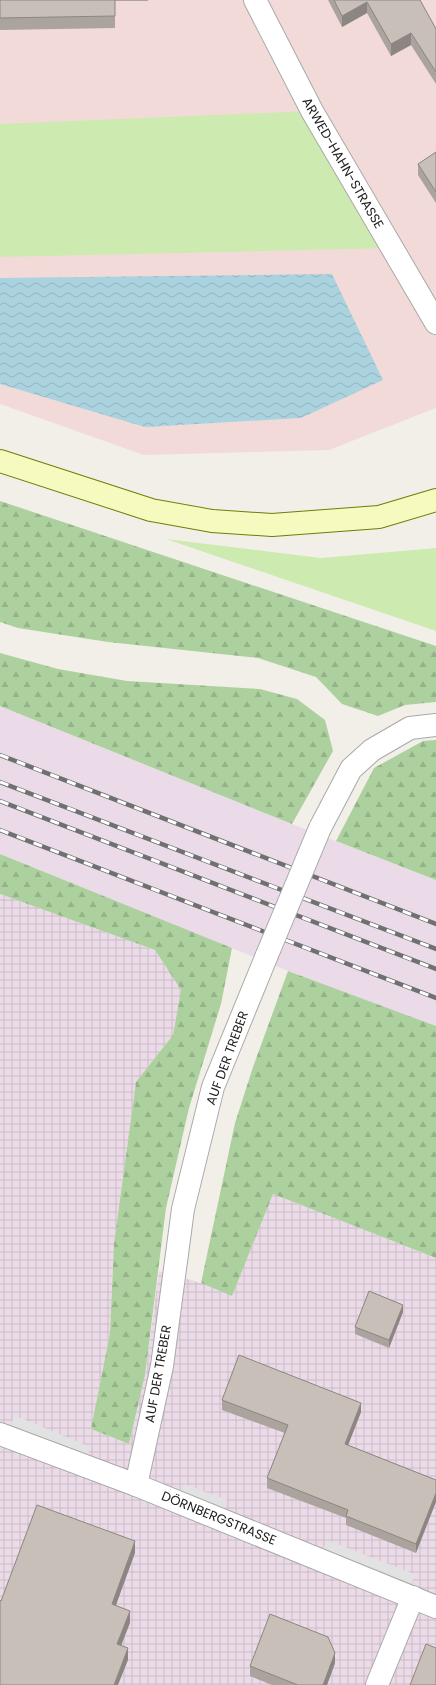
<svg xmlns="http://www.w3.org/2000/svg" width="436" height="1685" font-family="Poppins,sans-serif">
	<style>
		.commercial { fill: #f2dad9 }
		.industrial { fill: url(#industrial-grid) }
		.railway { fill: #ebdbe8 }
		.grass { fill: #cdebb0 }
		.forest { fill: url(#forest-firs) }
		.parking { fill: #e2e2e2 }
		.water { fill: url(#water-waves) }
		.lines { fill: none; stroke-linecap: round; stroke-linejoin: round }
		.minor-casing { stroke: #a9a9a9; stroke-width: 24 }
		.secondary-casing { stroke: #707d05; stroke-width: 24 }
		.minor { stroke: #fff; stroke-width: 22 }
		.secondary { stroke: #f7fabf; stroke-width: 22 }
		.rail-casing { stroke: #707070; stroke-width: 4.5 }
		.rail { stroke: #fff; stroke-width: 3; stroke-dasharray: 9; stroke-linecap: butt }
		.minor-bridge-casing { stroke: #a9a9a9; stroke-width: 24; stroke-linecap: butt }
		.minor-bridge { stroke: #fff; stroke-width: 22 }
		.wall { fill: #aba49e }
		.shaded-wall { fill: #8b8681 }
		.building { fill: #c7bfb8; stroke: #8b8681 }
		.labels { text-anchor: middle; dominant-baseline: central; stroke-width: 3; stroke-linejoin: round; paint-order: stroke }
		.street-label { font-size: 13px; fill: #222; stroke: #fff }
	</style>
	<defs>
		<pattern id="industrial-grid" width="8" height="8" patternUnits="userSpaceOnUse"><rect width="8" height="8" fill="#ebdbe8"/><path d="M0 4h8M4 0v8" fill="none" stroke="#c9bcc7"/></pattern>
		<pattern id="forest-firs" width="22" height="20" patternUnits="userSpaceOnUse"><rect width="22" height="20" fill="#add19e"/><path d="M5 1l3.5 6h-7zM16 11l3.5 6h-7z" fill="#95b388"/></pattern>
		<pattern id="water-waves" width="16" height="10" patternUnits="userSpaceOnUse"><rect width="16" height="10" fill="#aad3df"/><path d="M0 5q4-4 8 0t8 0" fill="none" stroke="#92b5bf"/></pattern>
	</defs>
	<rect width="100%" height="100%" fill="#f2efe9"/>
	<polygon class="commercial" points="0,0 436,0 436,408 329,450 144,455 0,404"/>
	<polygon class="industrial" points="0,894 155,950 181,990 173,1035 136,1083 114,1243 110,1333 91,1429 129,1444 145,1375 159,1271 201,1283 232,1295 273,1194 436,1258 436,1685 0,1685"/>
	<polygon class="railway" points="0,706 292,824 436,880 436,1026 288,971 0,854"/>
	<g class="grass">
		<polygon points="312,111 393,248 0,257 0,124"/>
		<polygon points="166,539 321,558 436,548 436,631"/>
	</g>
	<g class="forest">
		<polygon points="0,501 436,646 436,702 405,705 378,716 342,704 316,677 258,658 108,642 18,628 0,622"/>
		<polygon points="0,653 58,669 127,681 260,689 297,699 325,720 333,751 292,824 0,706"/>
		<polygon points="436,740 436,880 336,841 374,768 423,741"/>
		<polygon points="0,854 232,948 221,1004 189,1108 166,1208 145,1375 129,1444 91,1429 110,1333 114,1243 136,1082 173,1035 181,990 155,950 0,894"/>
		<polygon points="288,971 436,1026 436,1258 273,1194 232,1296 201,1283 235,1123 253,1067"/>
	</g>
	<g class="parking">
		<polygon points="14,1415 90,1447 88,1456 11,1425"/>
		<polygon points="185,1484 227,1500 224,1510 181,1493"/>
		<polygon points="327,1540 414,1574 412,1584 323,1549"/>
	</g>
	<polygon class="water" points="332,274 383,380 301,418 145,427 0,384 0,278"/>
	<g class="lines">
		<defs>
			<g id="minor">
				<polyline points="255,0 312,111 436,323"/>
				<polyline points="320,828 351,769 372,750 410,728 436,725"/>
				<polyline points="0,1434 136,1485 436,1607"/>
				<polyline points="136,1485 162,1366 183,1209 213,1087 267,955"/>
				<polyline points="377,1685 413,1597"/>
			</g>
			<polyline id="secondary" points="0,461 151,510 212,521 272,525 379,517 436,500"/>
		</defs>
		<use href="#minor" class="minor-casing"/>
		<use href="#secondary" class="secondary-casing"/>
		<use href="#minor" class="minor"/>
		<use href="#secondary" class="secondary"/>
		<defs>
			<g id="rail">
				<polyline points="0,755 436,924"/>
				<polyline points="0,782 436,949"/>
				<polyline points="0,801 436,969"/>
				<polyline points="0,830 436,998"/>
			</g>
		</defs>
		<use href="#rail" class="rail-casing"/>
		<use href="#rail" class="rail"/>
		<defs>
			<polyline id="minor-bridge" points="267,955 320,828"/>
		</defs>
		<use href="#minor-bridge" class="minor-bridge-casing"/>
		<use href="#minor-bridge" class="minor-bridge"/>
	</g>
	<g class="wall">
		<polygon points="0,0 148,0 148,1 115,1 115,28 0,30"/>
		<polygon points="328,0 420,0 436,29 436,84 411,45 391,56 367,13 342,27"/>
		<polygon points="436,152 436,203 418,175 418,164"/>
		<polygon points="403,1312 389,1348 355,1334 355,1327"/>
		<polygon points="222,1400 361,1412 348,1445 436,1480 416,1553 346,1525 346,1518 267,1488 267,1478 285,1433 222,1410"/>
		<polygon points="335,1663 327,1685 272,1685 250,1676 250,1666"/>
	</g>
	<g class="shaded-wall">
		<polygon points="367,2 367,13 342,27 342,16"/>
		<polygon points="411,33 411,45 391,56 391,44"/>
		<polygon points="403,1305 403,1312 389,1348 389,1340"/>
		<polygon points="361,1403 361,1412 345,1453 345,1444"/>
		<polygon points="436,1493 436,1502 416,1553 416,1544"/>
		<polygon points="135,1541 135,1553 112,1616 112,1604"/>
		<polygon points="130,1611 130,1623 117,1656 117,1644"/>
		<polygon points="128,1648 128,1660 118,1685 114,1685"/>
		<polygon points="335,1653 335,1663 327,1685 323,1685"/>
	</g>
	<g class="building">
		<polygon points="0,0 115,0 115,16 0,18"/>
		<polygon points="334,0 420,0 436,29 436,72 411,33 391,44 367,2 342,16"/>
		<polygon points="436,152 436,192 418,164"/>
		<polygon points="369,1291 403,1305 389,1340 355,1327"/>
		<polygon points="239,1355 361,1403 345,1444 436,1480 436,1493 416,1544 346,1516 348,1510 267,1478 288,1425 222,1400"/>
		<polygon points="37,1505 135,1541 112,1604 130,1611 117,1644 128,1648 114,1685 0,1685 0,1600 1,1601"/>
		<polygon points="270,1614 328,1637 335,1653 323,1685 298,1685 250,1666"/>
		<polygon points="426,1644 436,1648 436,1685 410,1685"/>
	</g>
	<g class="labels">
		<g class="street-label">
			<text transform="translate(343 163) rotate(60)">ARWED-HAHN-STRASSE</text>
			<text transform="translate(227 1058) rotate(-70)">AUF DER TREBER</text>
			<text transform="translate(158 1374) rotate(-80)">AUF DER TREBER</text>
			<text transform="translate(219 1518) rotate(22)">DÖRNBERGSTRASSE</text>
		</g>
	</g>
</svg>
